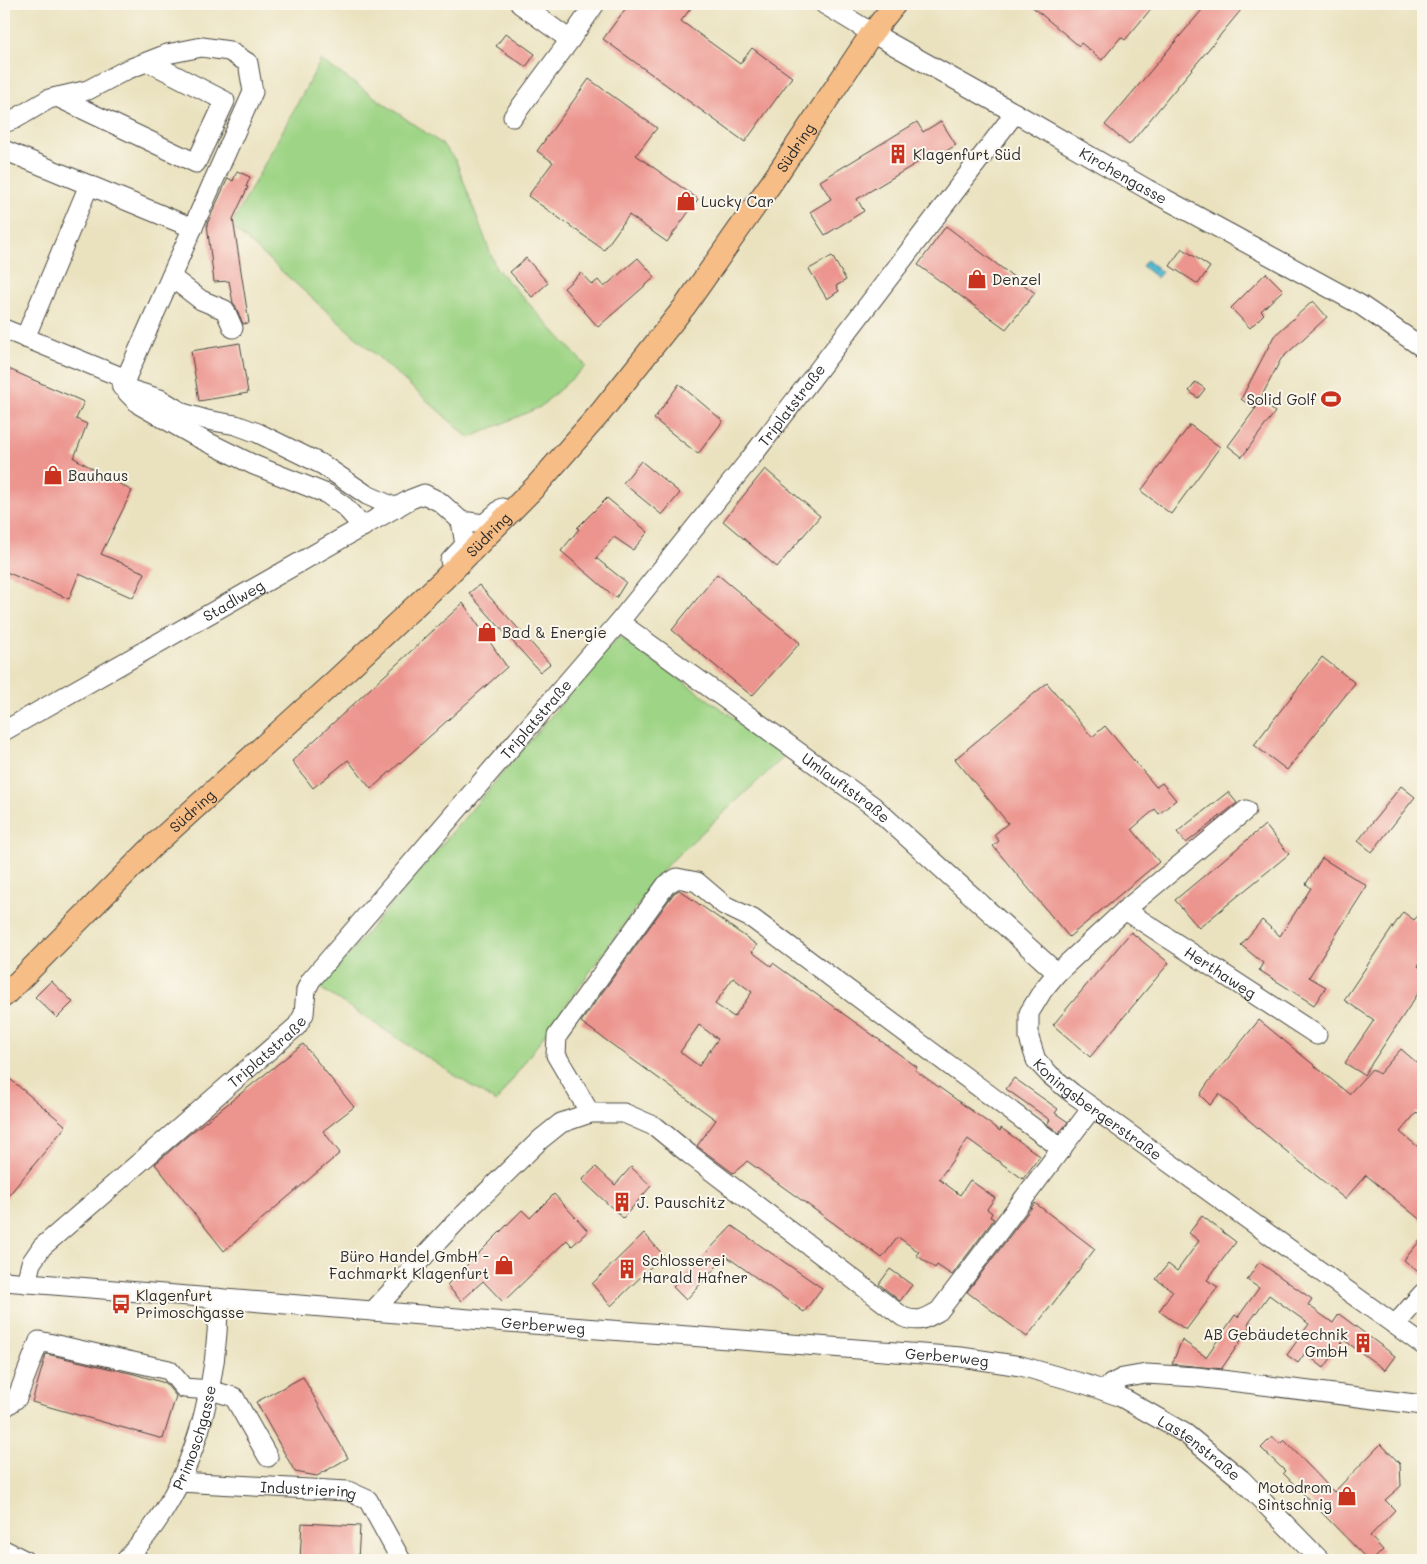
<svg xmlns="http://www.w3.org/2000/svg" width="1427" height="1564" font-family="Mali,sans-serif">
	<style>
		.green { fill: #9ed485; stroke: #648058 }
		.water { fill: #4fb5cd; stroke: #3d707c }
		.building { fill: #ec948e; fill-rule: evenodd }
		.lines { fill: none; stroke-linecap: round; stroke-linejoin: round }
		.minor-casing { stroke: #484641; stroke-width: 21 }
		.major-casing { stroke: #484641; stroke-width: 24 }
		.minor { stroke: #fff; stroke-width: 19 }
		.major { stroke: #f6be86; stroke-width: 22 }
		.labels { text-anchor: middle; dominant-baseline: central; stroke-width: 4; stroke-linejoin: round; paint-order: stroke }
		.street-label { font-size: 15px; fill: #2b2b2b; stroke: #fbf7ec }
		.poi-label { font-size: 15px; fill: #2b2b2b; stroke: #fbf7ec; text-anchor: start }
	</style>
	<rect width="100%" height="100%" fill="#fbf7ec"/>
	<filter id="ink" filterUnits="userSpaceOnUse"><feTurbulence type="fractalNoise" baseFrequency=".02" numOctaves="2"/><feDisplacementMap in="SourceGraphic" scale="10" xChannelSelector="R" yChannelSelector="G"/><feConvolveMatrix kernelMatrix="1 2 1 2 8 2 1 2 1" color-interpolation-filters="sRGB"/></filter>
	<filter id="wash" filterUnits="userSpaceOnUse"><feTurbulence type="fractalNoise" baseFrequency=".0096" numOctaves="4" result="noise"/><feDisplacementMap in="SourceGraphic" scale="20" xChannelSelector="R" yChannelSelector="G"/><feGaussianBlur stdDeviation="1.12" result="paint"/><feColorMatrix in="noise" values="0 0 0 0 0 0 0 0 0 0 0 0 0 0 0 0 0 1.4 0 .05"/><feComposite in="paint" operator="in"/></filter>
	<g filter="url(#wash)">
		<rect width="100%" height="100%" fill="#eae2bf"/>
		<g class="green">
			<polygon points="321,60 442,144 456,161 496,268 586,366 540,407 469,438 231,226"/>
			<polygon points="619,636 786,755 667,865 496,1102 320,988"/>
		</g>
		<polygon class="water" points="1147,260 1162,272 1157,278 1142,266"/>
		<g id="blocks">
			<g class="building">
				<polygon points="629,4 694,4 681,21 740,64 752,48 792,77 745,142 603,39"/>
				<polygon points="1029,4 1155,4 1125,40 1121,37 1102,60 1081,43 1079,46"/>
				<polygon points="1207,4 1246,4 1129,145 1105,125"/>
				<polygon points="506,33 535,54 526,67 496,46"/>
				<polygon points="589,79 657,128 636,155 698,199 667,242 629,215 604,250 528,196 553,162 537,151"/>
				<polygon points="941,121 956,145 938,156 935,152 857,199 864,211 825,235 810,212 831,199 820,181 917,122 923,132"/>
				<polygon points="237,171 250,177 246,187 248,187 233,219 249,323 243,324 235,305 233,303 229,281 214,282 207,224 228,178 233,181"/>
				<polygon points="946,226 1035,293 1006,329 918,265"/>
				<polygon points="1182,248 1210,267 1198,284 1170,266"/>
				<polygon points="832,256 846,280 836,286 839,291 827,299 809,269"/>
				<polygon points="526,258 548,283 532,297 510,272"/>
				<polygon points="638,258 655,277 598,327 564,288 581,273 592,285 598,280 604,287"/>
				<polygon points="1266,273 1283,290 1261,311 1264,314 1250,328 1231,308"/>
				<polygon points="1313,301 1327,317 1281,359 1255,409 1241,399 1274,336"/>
				<polygon points="240,343 248,393 199,401 191,351"/>
				<polygon points="4,367 84,402 76,419 87,424 74,458 132,491 101,554 145,573 133,598 79,574 69,599 4,571"/>
				<polygon points="1196,382 1205,389 1198,398 1189,391"/>
				<polygon points="679,384 723,421 698,454 654,419"/>
				<polygon points="1261,401 1275,412 1242,457 1228,446"/>
				<polygon points="1190,425 1220,447 1171,514 1141,491"/>
				<polygon points="641,461 680,493 662,515 623,483"/>
				<polygon points="765,469 820,516 777,567 723,521"/>
				<polygon points="607,498 648,532 633,550 614,537 596,558 626,582 616,598 561,551 579,529 577,528"/>
				<polygon points="717,574 800,643 752,696 672,630"/>
				<polygon points="479,585 550,664 540,672 469,593"/>
				<polygon points="463,603 507,667 371,789 348,760 313,788 292,761"/>
				<polygon points="1322,657 1355,683 1287,770 1254,745"/>
				<polygon points="1047,683 1092,737 1105,726 1156,787 1162,783 1176,800 1159,814 1155,809 1132,829 1159,862 1069,937 993,846 999,841 994,835 1008,823 955,759"/>
				<polygon points="1401,786 1415,797 1372,852 1358,841"/>
				<polygon points="1228,792 1237,803 1186,843 1177,832"/>
				<polygon points="1265,825 1289,854 1199,928 1175,900"/>
				<polygon points="1322,858 1367,886 1309,977 1326,987 1314,1005 1259,970 1263,963 1241,945 1262,920 1280,936 1311,888 1306,884"/>
				<path d="M679,890l78,55 -5,7 19,14 2,-3 144,104 -2,3 85,61 1,-3 39,28 -17,23 -55,-40 -29,40 21,16 10,-15 25,18 -8,11 5,4 -2,4 4,2 -42,56 -15,-10 -2,3 -19,-13 3,-3 -21,-15 -16,21 -135,-97 -4,4 -10,8 -36,-27 19,-26 -135,-98 93,-129zM733,978l19,14 -18,25 -19,-13zM699,1025l19,14 -19,27 -19,-14z"/>
				<polygon points="1423,910 1423,958 1418,966 1423,970 1423,986 1364,1075 1345,1063 1374,1020 1344,1000 1403,912 1414,920"/>
				<polygon points="1131,932 1169,963 1090,1057 1053,1025"/>
				<polygon points="51,981 73,1002 57,1018 35,997"/>
				<polygon points="1259,1020 1349,1094 1372,1069 1379,1074 1401,1049 1423,1068 1423,1118 1417,1112 1400,1132 1423,1151 1423,1222 1366,1175 1345,1199 1258,1128 1219,1094 1210,1105 1200,1095 1207,1084"/>
				<polygon points="303,1044 354,1107 323,1131 340,1153 224,1251 155,1164 186,1137"/>
				<polygon points="4,1074 66,1126 4,1201"/>
				<polygon points="1014,1078 1058,1109 1055,1113 1068,1122 1059,1133 1047,1124 1050,1120 1006,1089"/>
				<polygon points="596,1167 615,1185 631,1167 651,1186 623,1218 582,1180"/>
				<polygon points="554,1194 588,1231 572,1246 567,1240 503,1302 483,1281 461,1301 447,1285 522,1210 530,1218"/>
				<polygon points="1035,1203 1095,1249 1027,1337 967,1292"/>
				<polygon points="1202,1216 1236,1242 1207,1280 1218,1287 1186,1330 1159,1311 1173,1291 1156,1279 1168,1264 1177,1271 1199,1241 1189,1233"/>
				<polygon points="732,1226 822,1288 804,1312 726,1256 686,1300 673,1287"/>
				<polygon points="644,1233 663,1255 611,1306 592,1284"/>
				<polygon points="1423,1237 1423,1276 1404,1260"/>
				<polygon points="1259,1262 1312,1299 1308,1305 1333,1323 1339,1314 1395,1356 1385,1370 1344,1340 1324,1368 1305,1353 1298,1363 1287,1355 1309,1324 1269,1295 1248,1324 1251,1326 1222,1368 1223,1369 1172,1364 1182,1340 1206,1357 1235,1315 1238,1317 1259,1288 1247,1280"/>
				<polygon points="890,1269 912,1285 900,1301 879,1284"/>
				<polygon points="46,1354 134,1374 165,1383 176,1396 163,1439 32,1402"/>
				<polygon points="303,1377 348,1458 317,1476 295,1472 256,1402"/>
				<polygon points="1272,1437 1280,1444 1284,1440 1334,1492 1381,1444 1400,1464 1401,1486 1385,1500 1395,1510 1370,1536 1383,1550 1373,1560 1368,1560 1283,1473 1285,1471 1261,1448"/>
				<polygon points="302,1523 360,1526 358,1560 300,1560"/>
			</g>
		</g>
	</g>
	<g filter="url(#ink)">
		<use href="#blocks" fill-opacity="0" stroke="#484641" stroke-width="1"/>
		<g class="lines">
			<defs>
				<g id="minor">
					<polyline points="520,4 570,40 595,4"/>
					<path id="s1" d="M824,4l48,29 143,80 132,76 212,115 64,44"/>
					<polyline points="57,97 196,163 225,101 149,62"/>
					<polyline points="513,117 570,40"/>
					<polyline points="4,123 15,119 49,99 88,90 126,70 167,54 202,47 229,51 248,63 253,92 122,387"/>
					<polyline points="4,150 193,228"/>
					<polyline points="171,277 201,300 225,310 233,328"/>
					<polyline points="4,329 126,379"/>
					<polyline points="25,338 89,185"/>
					<polyline points="122,387 160,399 183,413 207,420 236,425 258,433 323,465 367,495 396,508"/>
					<polyline points="127,392 140,405 193,435 254,465 327,494 345,507 363,527"/>
					<polyline points="450,561 465,545 461,521"/>
					<path id="s2" d="M619,622l254,184 184,167"/>
					<path id="s3" d="M4,731l407,-232 13,-5 16,8 21,19 23,3 18,-16"/>
					<path id="s4" d="M1246,810l-121,100 -68,63 -14,17 -14,23v25l7,22 14,15 22,18 351,252"/>
					<path id="s5" d="M1125,910l192,125"/>
					<polyline points="590,1113 556,1055 557,1036 666,885 677,878 697,882 724,905 753,919 1062,1149"/>
					<path id="s6" d="M4,1281l528,43 429,33 60,9 67,19 33,12 65,37 55,45 79,81"/>
					<path id="s7" d="M26,1283l5,-20 11,-16 255,-221 7,-12 2,-24 5,-10 308,-358 131,-163 265,-346"/>
					<path d="M373,1311l81,-87 87,-85 20,-16 29,-10h34l32,14 33,27 214,163c16,6 22,2 36,-6l153,-203"/>
					<polyline points="1395,1325 1423,1293"/>
					<polyline points="1105,1391 1111,1384 1123,1378 1146,1374 1197,1377 1423,1405"/>
					<polyline points="4,1408 17,1398 39,1341 169,1370 184,1388 210,1390 234,1397 268,1457"/>
					<path id="s8" d="M179,1482l169,9 20,9 33,60"/>
					<polyline points="4,1550 24,1560"/>
					<path id="s9" d="M126,1560c10,-12 20,-23 29,-36 44,-62 64,-151 63,-226"/>
				</g>
				<g id="major">
					<path id="s10" d="M4,996l149,-150 181,-164 109,-102 93,-94 65,-74 84,-106 87,-124 100,-149 23,-29"/>
				</g>
			</defs>
			<use href="#minor" class="minor-casing"/>
			<use href="#major" class="major-casing"/>
			<use href="#minor" class="minor"/>
			<use href="#major" class="major"/>
		</g>
	</g>
	<defs>
		<symbol id="building-bare" viewBox="-9 -9 18 18"><path d="M-4-6H4V6H1V3H-1V6H-4ZM-2.5-4.3h1.7v1.8h-1.7ZM.8-4.3h1.7v1.8H.8ZM-2.5-1h1.7V.8h-1.7ZM.8-1h1.7V.8H.8Z" fill="#c8321e" stroke="#fbf7ec" stroke-width="2.5" paint-order="stroke"/></symbol>
		<symbol id="shop-bare" viewBox="-9 -9 18 18"><path d="M-5-2.5h2.3a2.7 3.5 0 0 1 5.4 0H5L5.5 6h-11ZM-1.5-2.5h3a1.5 2.3 0 0 0-3 0Z" fill="#c8321e" stroke="#fbf7ec" stroke-width="2.5" paint-order="stroke"/></symbol>
		<symbol id="stadium-bare" viewBox="-9 -9 18 18"><path d="M0-5a6.5 5 0 1 0 0 10a6.5 5 0 1 0 0-10ZM-3.5-1.8h7v3.6h-7Z" fill="#c8321e" stroke="#fbf7ec" stroke-width="2.5" paint-order="stroke"/></symbol>
		<symbol id="bus-bare" viewBox="-9 -9 18 18"><path d="M-5-6H5V4H4V6H2V4H-2V6H-4V4H-5ZM-3.5-4V0h7V-4ZM-3.5 1.2v1.5H-2V1.2ZM2 1.2v1.5H3.5V1.2Z" fill="#c8321e" stroke="#fbf7ec" stroke-width="2.5" paint-order="stroke"/></symbol>
	</defs>
	<g fill-rule="evenodd">
		<use href="#building-bare" x="884" y="140" width="28" height="28"/>
		<use href="#shop-bare" x="672" y="187" width="28" height="28"/>
		<use href="#shop-bare" x="963" y="265" width="28" height="28"/>
		<use href="#stadium-bare" x="1317" y="385" width="28" height="28"/>
		<use href="#shop-bare" x="39" y="461" width="28" height="28"/>
		<use href="#shop-bare" x="473" y="618" width="28" height="28"/>
		<use href="#building-bare" x="608" y="1188" width="28" height="28"/>
		<use href="#shop-bare" x="490" y="1251" width="28" height="28"/>
		<use href="#building-bare" x="613" y="1255" width="28" height="28"/>
		<use href="#bus-bare" x="107" y="1290" width="28" height="28"/>
		<use href="#building-bare" x="1349" y="1329" width="28" height="28"/>
		<use href="#shop-bare" x="1333" y="1482" width="28" height="28"/>
	</g>
	<g class="labels">
		<g class="street-label">
			<text stroke="none"><textPath href="#s10" startOffset="1164">Südring</textPath></text>
			<text stroke="none"><textPath href="#s1" startOffset="345">Kirchengasse</textPath></text>
			<text stroke="none"><textPath href="#s7" startOffset="1176">Triplatstraße</textPath></text>
			<text stroke="none"><textPath href="#s10" startOffset="669">Südring</textPath></text>
			<text stroke="none"><textPath href="#s3" startOffset="264">Stadlweg</textPath></text>
			<text stroke="none"><textPath href="#s7" startOffset="771">Triplatstraße</textPath></text>
			<text stroke="none"><textPath href="#s2" startOffset="281">Umlauftstraße</textPath></text>
			<text stroke="none"><textPath href="#s10" startOffset="264">Südring</textPath></text>
			<text stroke="none"><textPath href="#s5" startOffset="114">Herthaweg</textPath></text>
			<text stroke="none"><textPath href="#s7" startOffset="338">Triplatstraße</textPath></text>
			<text stroke="none"><textPath href="#s4" startOffset="426">Koningsbergerstraße</textPath></text>
			<text stroke="none"><textPath href="#s6" startOffset="541">Gerberweg</textPath></text>
			<text stroke="none"><textPath href="#s6" startOffset="946">Gerberweg</textPath></text>
			<text stroke="none"><textPath href="#s9" startOffset="142">Primoschgasse</textPath></text>
			<text stroke="none"><textPath href="#s6" startOffset="1219">Lastenstraße</textPath></text>
			<text stroke="none"><textPath href="#s8" startOffset="130">Industriering</textPath></text>
		</g>
		<g class="poi-label">
			<text x="913" y="154">Klagenfurt Süd</text>
			<text x="701" y="201">Lucky Car</text>
			<text x="992" y="279">Denzel</text>
			<text x="1316" y="399" text-anchor="end">Solid Golf</text>
			<text x="68" y="475">Bauhaus</text>
			<text x="502" y="632">Bad &amp; Energie</text>
			<text x="637" y="1202">J. Pauschitz</text>
			<text x="489" y="1256" text-anchor="end">Büro Handel GmbH -<tspan x="489" dy="17">Fachmarkt Klagenfurt</tspan></text>
			<text x="642" y="1260">Schlosserei<tspan x="642" dy="17">Harald Hafner</tspan></text>
			<text x="136" y="1295">Klagenfurt<tspan x="136" dy="17">Primoschgasse</tspan></text>
			<text x="1348" y="1334" text-anchor="end">AB Gebäudetechnik<tspan x="1348" dy="17">GmbH</tspan></text>
			<text x="1332" y="1487" text-anchor="end">Motodrom<tspan x="1332" dy="17">Sintschnig</tspan></text>
		</g>
	</g>
	<rect width="1427" height="1564" fill="none" stroke="#fbf7ec" stroke-width="20"/>
</svg>
